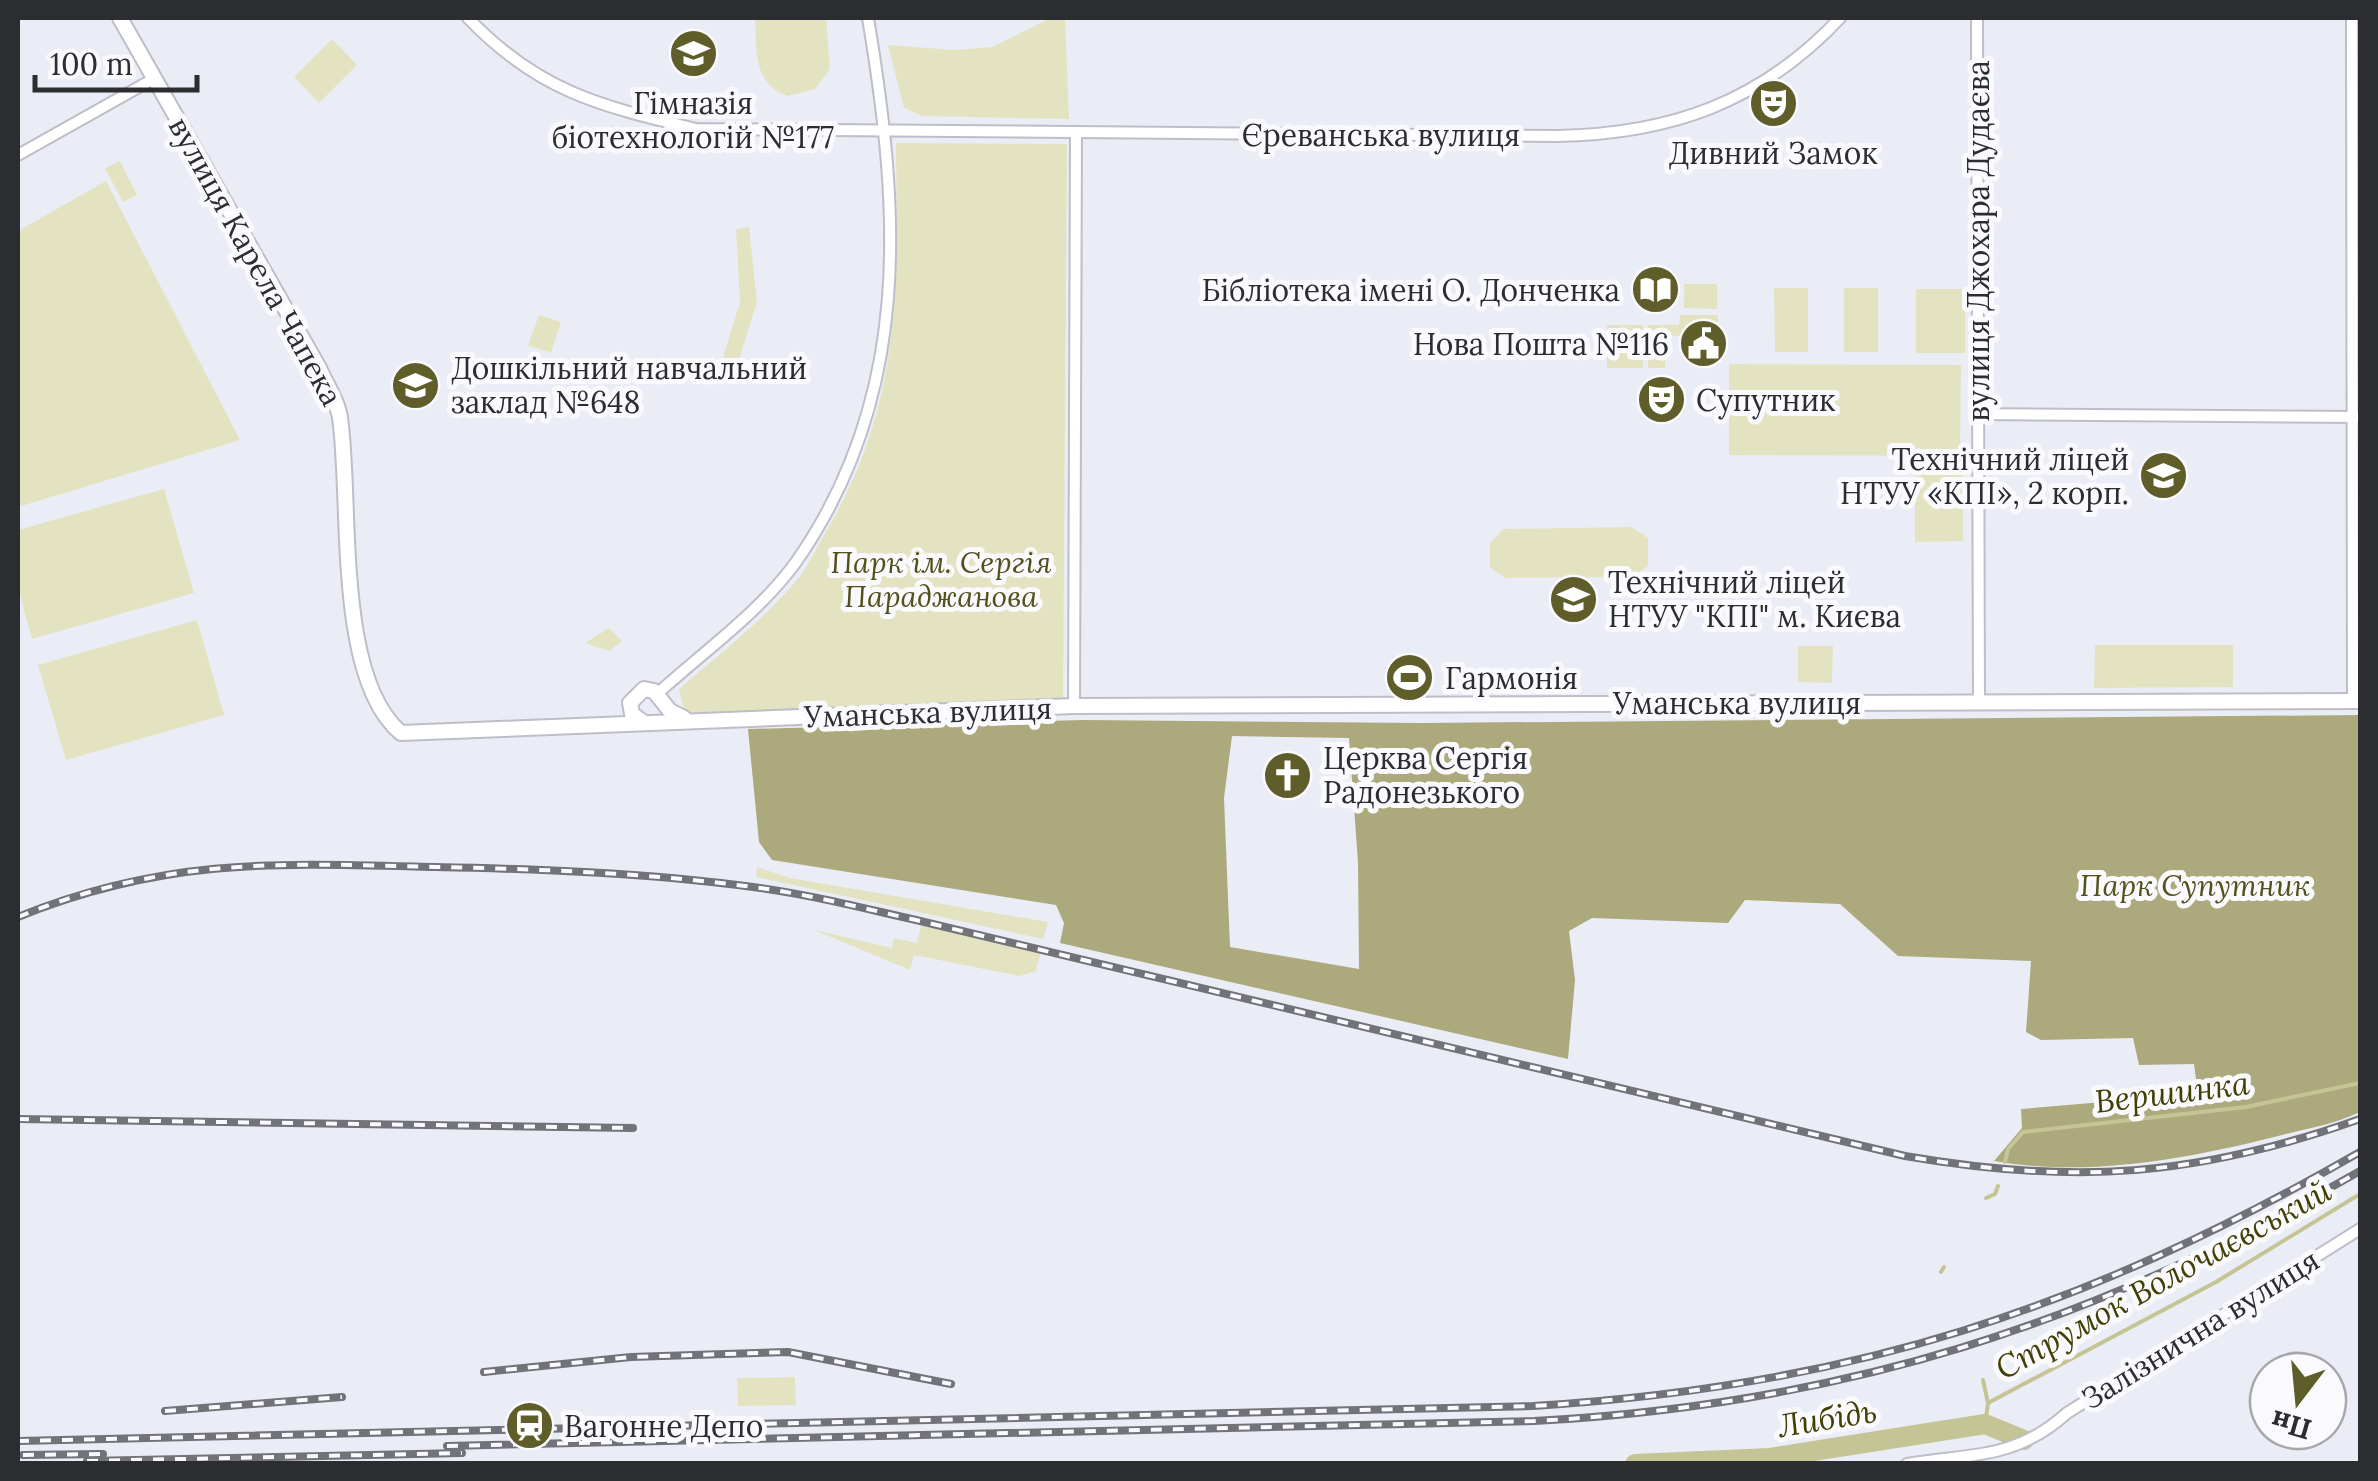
<svg xmlns="http://www.w3.org/2000/svg" width="2378" height="1481" font-family="Lora,serif">
	<style>
		.green { fill: #e3e3c2 }
		.forest { fill: #acaa7c; fill-rule: evenodd }
		.lines { fill: none; stroke-linecap: round; stroke-linejoin: round }
		.stream { stroke: #c5c495; stroke-width: 4 }
		.river { stroke: #c5c495; stroke-width: 20 }
		.street-casing { stroke: #bdbec8; stroke-width: 14 }
		.secondary-casing { stroke: #bdbec8; stroke-width: 18 }
		.street { stroke: #fff; stroke-width: 10 }
		.secondary { stroke: #fff; stroke-width: 14 }
		.rail-casing { stroke: #717378; stroke-width: 8 }
		.rail { stroke: #fafafe; stroke-width: 4; stroke-dasharray: 11; stroke-linecap: butt }
		.labels { text-anchor: middle; dominant-baseline: central; stroke-width: 10; stroke-linejoin: round; paint-order: stroke }
		.poi-label { font-size: 30px; fill: #2c2d31; stroke: #fafafe; text-anchor: start }
		.street-label { font-size: 30px; fill: #2c2d31; stroke: #fafafe }
		.park-label { font-size: 30px; font-style: italic; fill: #53511a; stroke: #fafafe }
		.water-label { font-size: 32px; font-style: italic; fill: #423f03; stroke: #fafafe }
	</style>
	<rect width="100%" height="100%" fill="#ebedf6"/>
	<g class="green">
		<path d="M755,18h71l4,51 -15,20 -27,7c-36,-12 -31,-47 -33,-78z"/>
		<polygon points="1051,18 1065,18 1069,119 922,116 904,108 888,45 955,50 992,47"/>
		<polygon points="332,39 357,65 319,103 294,77"/>
		<path d="M896,143l171,1 -4,556 -378,14 -6,-25c41,-35 83,-68 118,-109 12,-15 21,-35 31,-52 75,-127 69,-244 68,-385z"/>
		<polygon points="120,161 137,195 123,202 105,168"/>
		<polygon points="106,181 240,440 18,507 18,231"/>
		<polygon points="749,227 757,302 733,379 718,374 740,302 736,229"/>
		<polygon points="1684,284 1717,284 1717,309 1684,308"/>
		<polygon points="1774,288 1808,288 1808,352 1775,352"/>
		<rect x="1844" y="288" width="34" height="64"/>
		<rect x="1916" y="289" width="49" height="64"/>
		<polygon points="539,315 561,322 551,353 528,345"/>
		<polygon points="1680,315 1718,315 1718,335 1665,336 1665,368 1648,368 1648,325 1679,325"/>
		<rect x="1607" y="325" width="36" height="43"/>
		<polygon points="1729,364 1961,365 1960,456 1729,455"/>
		<polygon points="1915,467 1963,467 1963,541 1915,542"/>
		<polygon points="164,489 194,593 32,639 18,588 18,530"/>
		<polygon points="1631,527 1648,538 1648,566 1633,577 1505,578 1490,567 1490,543 1503,529"/>
		<polygon points="197,620 224,715 66,760 38,665"/>
		<polygon points="609,628 622,641 609,651 585,643"/>
		<polygon points="2095,645 2233,645 2233,687 2094,688"/>
		<polygon points="1798,646 1833,646 1832,683 1798,682"/>
		<polygon points="757,867 790,878 1048,922 1043,939 756,877"/>
		<polygon points="921,925 1041,951 1036,971 1019,976 914,955 910,970 814,930 892,948 894,938 917,943"/>
		<polygon points="795,1377 796,1405 738,1406 737,1378"/>
	</g>
	<path class="forest" d="M2360,715v397c-23,11 -49,16 -74,22 -93,24 -196,44 -292,27l28,-33 -1,-19 177,-15 -4,-30 -55,1 -6,-27 -92,2 -15,-8 5,-71 -133,-5 -58,-52 -95,-4 -17,23 -136,-5 -23,13 6,49 -7,79 -508,-116 4,-20 -8,-18 -284,-45 -13,-18 -11,-113 336,-9 339,3zM1232,736l117,2 9,124 1,107 -129,-22 -6,-149z"/>
	<g class="lines">
		<g class="stream">
			<polyline points="2005,1162 2008,1149 2023,1132 2246,1107 2360,1083"/>
			<polyline points="1986,1198 1995,1194 1998,1186"/>
			<polyline points="1941,1272 1944,1267"/>
			<polyline points="1983,1380 1988,1403 1985,1424"/>
			<polyline points="1988,1403 2216,1282 2360,1194"/>
		</g>
		<polyline class="river" points="1635,1464 1770,1458 1985,1424 2024,1440"/>
		<defs>
			<g id="street">
				<path d="M468,18c71,74 133,88 228,111l861,7c114,-2 204,-34 283,-118"/>
				<polyline points="1977,18 1979,704"/>
				<polyline points="2352,18 2353,702"/>
				<polyline points="18,155 155,78"/>
				<polyline points="1978,414 2360,417"/>
				<path d="M657,694c46,-42 103,-82 139,-132 117,-167 104,-353 72,-544"/>
				<polyline points="1074,706 1076,132"/>
				<path d="M1907,1464c64,-11 108,-4 160,-51l293,-184"/>
			</g>
			<g id="secondary">
				<path d="M120,18l199,350c7,16 19,34 21,50 12,81 -6,259 61,315l673,-27 1286,-5"/>
				<polyline points="643,722 632,714 630,703 644,689 654,691 670,711 684,718"/>
			</g>
		</defs>
		<use href="#street" class="street-casing"/>
		<use href="#secondary" class="secondary-casing"/>
		<use href="#street" class="street"/>
		<use href="#secondary" class="secondary"/>
		<defs>
			<g id="rail">
				<path d="M18,917c148,-60 261,-54 417,-50 105,2 213,6 318,20 55,7 109,21 163,33l989,236c169,29 292,21 455,-37"/>
				<polyline points="18,1119 633,1128"/>
				<polyline points="484,1372 631,1357 788,1352 951,1384"/>
				<polyline points="165,1411 342,1397"/>
				<path d="M18,1441l1515,-35c317,-19 553,-97 827,-254"/>
				<path d="M447,1446l1087,-25c307,-16 560,-97 826,-250"/>
				<polyline points="23,1455 103,1454"/>
				<polyline points="87,1461 462,1453"/>
			</g>
		</defs>
		<use href="#rail" class="rail-casing"/>
		<use href="#rail" class="rail"/>
	</g>
	<defs>
		<symbol id="school-disc" viewBox="-11 -11 22 22"><circle r="9.5" fill="#5f5d29" stroke="#fafafe"/><path d="M0-5L7-2L0 1L-7-2ZM-4 1L0 2.5L4 1V4Q0 6-4 4Z" fill="#fff"/></symbol>
		<symbol id="theatre-disc" viewBox="-11 -11 22 22"><circle r="9.5" fill="#5f5d29" stroke="#fafafe"/><path d="M-5-5.5Q0-4 5-5.5V0Q5 5 0 6Q-5 5-5 0ZM-3.3-2.5H-1v1.5H-3.3ZM1-2.5H3.3v1.5H1ZM-2.8 1Q0 5.5 2.8 1Z" fill="#fff"/></symbol>
		<symbol id="library-disc" viewBox="-11 -11 22 22"><circle r="9.5" fill="#5f5d29" stroke="#fafafe"/><path d="M-6-4Q-3-5.5-.7-3.5V5Q-3 3-6 4ZM6-4Q3-5.5 .7-3.5V5Q3 3 6 4Z" fill="#fff"/></symbol>
		<symbol id="civic-disc" viewBox="-11 -11 22 22"><circle r="9.5" fill="#5f5d29" stroke="#fafafe"/><path d="M-.6-6.5H3V-4.5H.6V-3L4-1V1h2V6H-6V1h2V-1L-.6-3ZM-1.2 2.5V6h2.4V2.5Z" fill="#fff"/></symbol>
		<symbol id="university-disc" viewBox="-11 -11 22 22"><circle r="9.5" fill="#5f5d29" stroke="#fafafe"/><path d="M0-5L7-2L0 1L-7-2ZM-4 1L0 2.5L4 1V4Q0 6-4 4Z" fill="#fff"/></symbol>
		<symbol id="stadium-disc" viewBox="-11 -11 22 22"><circle r="9.5" fill="#5f5d29" stroke="#fafafe"/><path d="M0-5a6.5 5 0 1 0 0 10a6.5 5 0 1 0 0-10ZM-3.5-1.8h7v3.6h-7Z" fill="#fff"/></symbol>
		<symbol id="church-disc" viewBox="-11 -11 22 22"><circle r="9.5" fill="#5f5d29" stroke="#fafafe"/><path d="M-1.2-6h2.4v3.5h3.3v2.4h-3.3V6h-2.4V-.1h-3.3v-2.4h3.3Z" fill="#fff"/></symbol>
		<symbol id="station-disc" viewBox="-11 -11 22 22"><circle r="9.5" fill="#5f5d29" stroke="#fafafe"/><path d="M-3-6H3Q5-6 5-4V2Q5 4 3 4L4.5 6H3L1.5 4h-3L-3 6H-4.5L-3 4Q-5 4-5 2V-4Q-5-6-3-6ZM-3.5-4v3h7v-3ZM-3.5 1v1.5H-2V1ZM2 1v1.5H3.5V1Z" fill="#fff"/></symbol>
	</defs>
	<g fill-rule="evenodd">
		<use href="#school-disc" x="666" y="26" width="55" height="55"/>
		<use href="#theatre-disc" x="1746" y="76" width="55" height="55"/>
		<use href="#library-disc" x="1628" y="262" width="55" height="55"/>
		<use href="#civic-disc" x="1676" y="316" width="55" height="55"/>
		<use href="#school-disc" x="388" y="358" width="55" height="55"/>
		<use href="#theatre-disc" x="1634" y="372" width="55" height="55"/>
		<use href="#university-disc" x="2136" y="448" width="55" height="55"/>
		<use href="#school-disc" x="1546" y="572" width="55" height="55"/>
		<use href="#stadium-disc" x="1382" y="650" width="55" height="55"/>
		<use href="#church-disc" x="1260" y="748" width="55" height="55"/>
		<use href="#station-disc" x="502" y="1398" width="55" height="55"/>
	</g>
	<g class="labels">
		<g class="poi-label">
			<text x="693" y="103" text-anchor="middle">Гімназія<tspan x="693" dy="34">біотехнологій №177</tspan></text>
			<text x="1773" y="153" text-anchor="middle">Дивний Замок</text>
			<text x="1620" y="290" text-anchor="end">Бібліотека імені О. Донченка</text>
			<text x="1669" y="344" text-anchor="end">Нова Пошта №116</text>
			<text x="451" y="368">Дошкільний навчальний<tspan x="451" dy="34">заклад №648</tspan></text>
			<text x="1696" y="400">Супутник</text>
			<text x="2129" y="459" text-anchor="end">Технічний ліцей<tspan x="2129" dy="34">НТУУ «КПІ», 2 корп.</tspan></text>
			<text x="1608" y="582">Технічний ліцей<tspan x="1608" dy="34">НТУУ "КПІ" м. Києва</tspan></text>
			<text x="1445" y="678">Гармонія</text>
			<text x="1323" y="758">Церква Сергія<tspan x="1323" dy="34">Радонезького</tspan></text>
			<text x="564" y="1426">Вагонне Депо</text>
		</g>
		<g class="street-label">
			<text x="1381" y="135">Єреванська вулиця</text>
			<text transform="translate(1978 241) rotate(-90)">вулиця Джохара Дудаєва</text>
			<text transform="translate(256 261) rotate(61)">вулиця Карела Чапека</text>
			<text x="1737" y="703">Уманська вулиця</text>
			<text transform="translate(928 712) rotate(-2)">Уманська вулиця</text>
			<text transform="translate(2200 1329) rotate(-32)">Залізнична вулиця</text>
		</g>
		<g class="park-label">
			<text x="941" y="562">Парк ім. Сергія<tspan x="941" dy="34">Параджанова</tspan></text>
			<text x="2195" y="885">Парк Супутник</text>
		</g>
		<g class="water-label">
			<text transform="translate(2172 1092) rotate(-7)">Вершинка</text>
			<text transform="translate(2163 1279) rotate(-29)">Струмок Волочаєвський</text>
			<text transform="translate(1827 1418) rotate(-9)">Либідь</text>
		</g>
	</g>
	<rect width="2378" height="1481" fill="none" stroke="#2c2d31" stroke-width="40"/>
	<g transform="translate(2298 1401) rotate(196)"><circle r="48" fill="#fafafe" stroke="#a8a8ac" stroke-width="2.5"/>
	<path d="M0-8L18 38L0 25L-18 38Z" fill="#5f5d29"/>
	<text y="-15" font-size="28" font-weight="bold" text-anchor="middle" fill="#2c2d31">Пн</text>
	</g>
	<path d="M35 75v15h162v-15" fill="none" stroke="#2c2d31" stroke-width="5"/>
	<text x="50" y="75" font-size="30" fill="#2c2d31" stroke="#fafafe" stroke-width="8" paint-order="stroke">100 m</text>
</svg>
